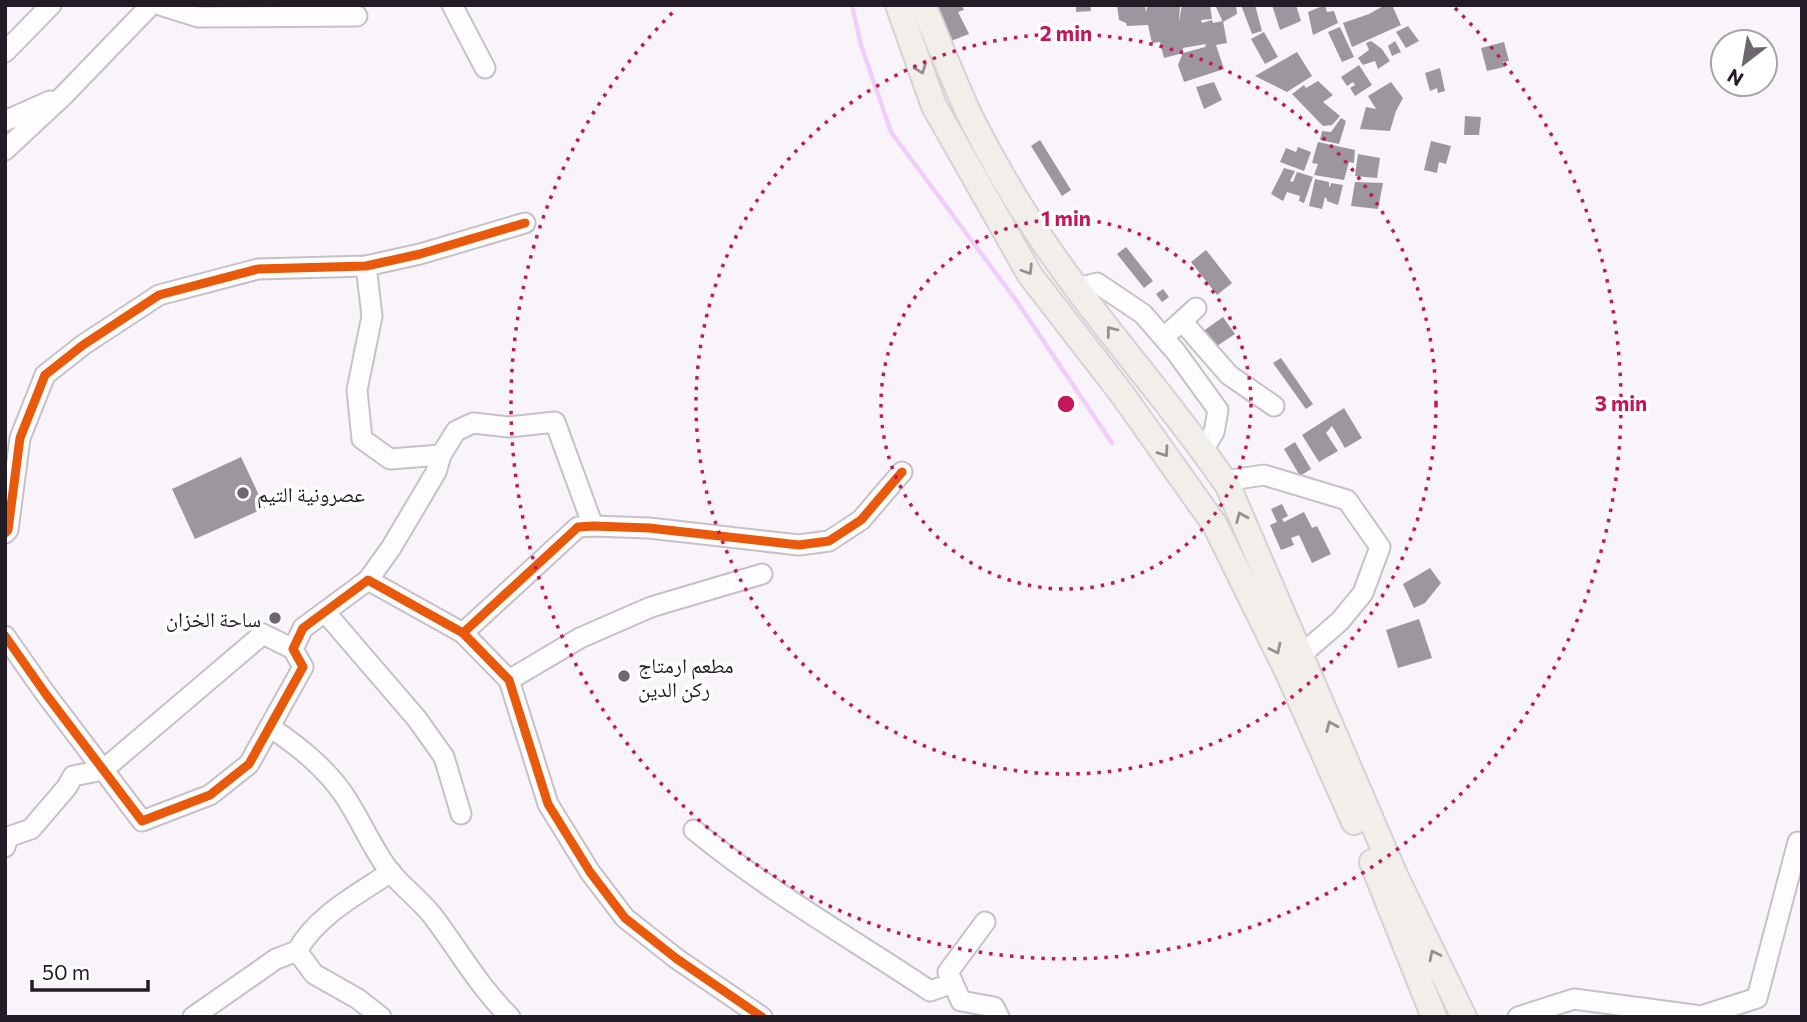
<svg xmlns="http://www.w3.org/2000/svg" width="1807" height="1022" font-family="Commissioner,'Noto Naskh Arabic',sans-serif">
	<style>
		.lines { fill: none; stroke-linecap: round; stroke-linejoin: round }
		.stream { stroke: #f1cdfc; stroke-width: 4.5 }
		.building { fill: #9c969e }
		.minor-casing { stroke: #c6c0c8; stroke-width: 23 }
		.major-casing { stroke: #d5d2d6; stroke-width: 28 }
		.minor { stroke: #fefdfe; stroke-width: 19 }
		.major { stroke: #f2eeea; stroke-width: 24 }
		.cycleway-casing { stroke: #fff; stroke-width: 13 }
		.cycleway { stroke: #e8590c; stroke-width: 9 }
		.oneway { stroke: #958f92 }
		.ring { fill: none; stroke: #c2185b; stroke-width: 3.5; stroke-dasharray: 3.5 7 }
		.poi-dot { fill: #6e6770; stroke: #fff; stroke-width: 2.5 }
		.labels { text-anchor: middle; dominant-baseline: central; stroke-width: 7; stroke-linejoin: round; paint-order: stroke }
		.poi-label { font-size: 21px; fill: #231b26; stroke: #fff; text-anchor: start }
		.centre { fill: #c2185b; stroke: #fff; stroke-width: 3.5 }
		.ring-label { font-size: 21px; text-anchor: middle; font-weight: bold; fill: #c2185b; stroke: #fff; stroke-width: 7; stroke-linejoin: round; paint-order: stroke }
	</style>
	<rect width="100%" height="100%" fill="#f9f4fa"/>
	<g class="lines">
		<polyline class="stream" points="852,5 861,45 891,132 1018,303 1112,443"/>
	</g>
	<g class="building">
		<polygon points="931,5 962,5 964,10 958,12 969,34 948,42"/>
		<polygon points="1076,5 1090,5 1091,11 1076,12"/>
		<polygon points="1117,5 1145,5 1146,12 1148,5 1180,5 1179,22 1182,5 1210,5 1212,19 1201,20 1202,23 1212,20 1213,23 1223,21 1227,43 1216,45 1224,69 1184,82 1178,65 1183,53 1205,47 1206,44 1183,48 1183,53 1164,58 1160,42 1152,43 1148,25 1127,26 1126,23 1119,20"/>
		<polygon points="1215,5 1236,5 1237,14 1223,22"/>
		<polygon points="1241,5 1255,5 1262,31 1252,34"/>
		<polygon points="1272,5 1296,5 1301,21 1280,30"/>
		<polygon points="1325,5 1327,12 1334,11 1338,23 1313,35 1308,12"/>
		<polygon points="1385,5 1392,5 1401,25 1352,47 1343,23 1369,14"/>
		<polygon points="1408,26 1419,41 1406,48 1396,32"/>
		<polygon points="1340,27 1354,57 1342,62 1328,32"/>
		<polygon points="1264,32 1278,57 1265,64 1251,39"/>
		<polygon points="1371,41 1382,49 1390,61 1378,69 1375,61 1363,65 1358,58 1369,50 1366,43"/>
		<polygon points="1395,41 1401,52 1392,56 1388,46"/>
		<polygon points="1504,42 1509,61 1503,62 1504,67 1487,71 1481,48"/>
		<polygon points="1297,52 1312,76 1287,92 1255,76"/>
		<polygon points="1359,65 1372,85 1355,96 1350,88 1355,85 1353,82 1347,86 1341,77"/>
		<polygon points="1440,68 1445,91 1438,93 1437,88 1430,91 1425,73"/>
		<polygon points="1318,81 1333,95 1323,102 1340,116 1332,125 1323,126 1292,94 1304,85 1306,88"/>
		<polygon points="1214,82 1222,100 1204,109 1196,87"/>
		<polygon points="1391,82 1403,98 1396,111 1390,131 1360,129 1366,107 1376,109 1368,96"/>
		<polygon points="1465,116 1481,117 1479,135 1464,135"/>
		<polygon points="1341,118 1346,121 1339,144 1320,140 1322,131 1331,132"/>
		<polygon points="1040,140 1071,190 1062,196 1031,146"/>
		<polygon points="1431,141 1451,146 1446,164 1439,162 1437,173 1424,170"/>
		<polygon points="1318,142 1355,150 1354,163 1349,162 1344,180 1314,175 1318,164 1312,163"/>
		<polygon points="1298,147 1311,152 1304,171 1280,162 1286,148 1296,152"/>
		<polygon points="1358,154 1380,158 1377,178 1355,176"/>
		<polygon points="1284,168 1295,171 1290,181 1293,182 1297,172 1313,177 1304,203 1299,201 1300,196 1287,192 1283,201 1271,194"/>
		<polygon points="1315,179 1329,182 1329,186 1330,187 1331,183 1343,185 1338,205 1327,201 1327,199 1325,197 1322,209 1309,206"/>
		<polygon points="1355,182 1383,183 1378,209 1351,206"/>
		<polygon points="1126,247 1153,281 1144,288 1117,254"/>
		<polygon points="1206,250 1232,283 1217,295 1191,262"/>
		<polygon points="1163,289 1169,297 1162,302 1156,294"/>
		<polygon points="1223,317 1235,334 1214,348 1202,332"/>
		<polygon points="1281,358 1313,404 1306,409 1273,363"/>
		<polygon points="1344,408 1362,438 1345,448 1332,426 1326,433 1338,451 1319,462 1302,435"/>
		<polygon points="1295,442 1311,469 1300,476 1284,449"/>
		<polygon points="241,457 265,508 195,539 172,489"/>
		<polygon points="1282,504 1288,516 1282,519 1284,522 1304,512 1312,528 1317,526 1331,554 1312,563 1299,535 1291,538 1294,545 1281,550 1270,525 1277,522 1271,509"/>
		<polygon points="1430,568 1441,583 1425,603 1414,608 1403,584"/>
		<polygon points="1419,619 1432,658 1398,668 1386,630"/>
	</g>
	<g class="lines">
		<defs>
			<g id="minor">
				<polyline points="160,5 198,17 357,16"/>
				<polyline points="452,5 485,68"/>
				<polyline points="5,52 51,5"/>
				<polyline points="5,121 50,101"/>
				<polyline points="5,150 64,95 151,5"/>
				<polyline points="366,266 372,316 357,390 362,439 390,459 441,455"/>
				<polyline points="1078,288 1097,283 1143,314 1176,352 1218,410 1214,432 1203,450"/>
				<polyline points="1182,321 1229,375 1274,406"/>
				<polyline points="1172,330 1196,308"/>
				<polyline points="1224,481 1264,475 1347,500 1380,547 1363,593 1340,621 1301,655"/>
				<polyline points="5,533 8,530 20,438 45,375 83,345 159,295 258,269 366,266 420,254 525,223"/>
				<polyline points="368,580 391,548 436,472 441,455 456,431 473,423 509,427 555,422 593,526"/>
				<polyline points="325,612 417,719 444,757 461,814"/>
				<polyline points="463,633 578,527 593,526 649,528 799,545 829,541 861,520 902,472"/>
				<polyline points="5,636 45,693 142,821 210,795 249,764 303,667 293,649 303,628 368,580 463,633 509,680 548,804 590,872 625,918 677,959 762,1017"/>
				<polyline points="509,680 580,638 651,607 762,574"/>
				<path d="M270,727c28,19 55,40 74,68 17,25 28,54 47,78 13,15 29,27 41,42 26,34 47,72 78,102"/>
				<path d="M694,830c74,61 157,108 236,161l23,-8"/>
				<polyline points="5,847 8,837 31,829 67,787 73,776 103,770 263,634 293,649"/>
				<polyline points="985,922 948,972 961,1001 994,1007 999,1017"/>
				<polyline points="297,951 314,974 358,999 381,1017"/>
				<path d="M193,1017l83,-58 21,-8c20,-36 61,-57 94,-79"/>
				<polyline points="1518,1017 1574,999 1701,1016 1757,998 1798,842"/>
			</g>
			<g id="major">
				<polyline points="898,5 934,106 1030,275 1122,394 1215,525 1289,675 1354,822"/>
				<path d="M923,5c16,38 31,77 48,113 19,38 41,76 64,111 59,90 133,169 193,257l167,389 69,142"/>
				<polyline points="1372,862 1434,1017"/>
			</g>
		</defs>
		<use href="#minor" class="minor-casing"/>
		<use href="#major" class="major-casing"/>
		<use href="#minor" class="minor"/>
		<use href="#major" class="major"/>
		<defs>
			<g id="cycleway">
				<polyline points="5,533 8,530 20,438 45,375 83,345 159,295 258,269 366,266 420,254 525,223"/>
				<polyline points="463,633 578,527 593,526 649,528 799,545 829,541 861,520 902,472"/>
				<polyline points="5,636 45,693 142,821 210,795 249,764 303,667 293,649 303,628 368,580 463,633 509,680 548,804 590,872 625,918 677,959 762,1017"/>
			</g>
		</defs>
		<use href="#cycleway" class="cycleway-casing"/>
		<use href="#cycleway" class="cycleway"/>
	</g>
	<defs><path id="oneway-chevron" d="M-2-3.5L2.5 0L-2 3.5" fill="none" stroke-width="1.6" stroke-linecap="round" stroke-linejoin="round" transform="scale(1.75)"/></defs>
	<g class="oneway">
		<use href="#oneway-chevron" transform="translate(921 69) rotate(70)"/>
		<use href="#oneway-chevron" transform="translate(1028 270) rotate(58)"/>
		<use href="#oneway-chevron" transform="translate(1111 331) rotate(-128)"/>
		<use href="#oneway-chevron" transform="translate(1164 452) rotate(55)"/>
		<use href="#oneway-chevron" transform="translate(1241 517) rotate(-113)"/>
		<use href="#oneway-chevron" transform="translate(1276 649) rotate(64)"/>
		<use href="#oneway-chevron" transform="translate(1331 726) rotate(-113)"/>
		<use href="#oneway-chevron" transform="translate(1434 955) rotate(-116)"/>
	</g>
	<g class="ring">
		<circle cx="1066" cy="404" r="185"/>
		<circle cx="1066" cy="404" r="370"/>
		<path d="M1455 8A555 555 0 1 1 677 8"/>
	</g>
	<g class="poi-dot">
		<circle cx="243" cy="493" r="7"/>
		<circle cx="275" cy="618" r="7"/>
		<circle cx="624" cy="676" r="7"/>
	</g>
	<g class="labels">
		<g class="poi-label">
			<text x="257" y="493">عصرونية التيم</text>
			<text x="261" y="618" text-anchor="end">ساحة الخزان</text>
			<text x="638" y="664">مطعم ارمتاج<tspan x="638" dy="24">ركن الدين</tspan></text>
		</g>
	</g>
	<circle cx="1066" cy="404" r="10" class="centre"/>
	<g class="ring-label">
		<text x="1066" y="41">2 min</text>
		<text x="1066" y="226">1 min</text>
		<text x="1621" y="411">3 min</text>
	</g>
	<rect width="1807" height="1022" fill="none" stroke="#231b26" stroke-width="14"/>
	<g transform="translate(1744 63) rotate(211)"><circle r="33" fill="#ffffff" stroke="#a7a4a8" stroke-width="2"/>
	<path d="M0-5L12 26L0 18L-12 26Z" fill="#6e6770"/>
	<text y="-10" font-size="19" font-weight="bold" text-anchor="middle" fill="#231b26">N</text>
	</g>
	<path d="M32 980v10h116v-10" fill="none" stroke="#231b26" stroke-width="3.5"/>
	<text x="42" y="980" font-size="21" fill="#231b26" stroke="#ffffff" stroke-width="5" paint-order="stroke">50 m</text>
</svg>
